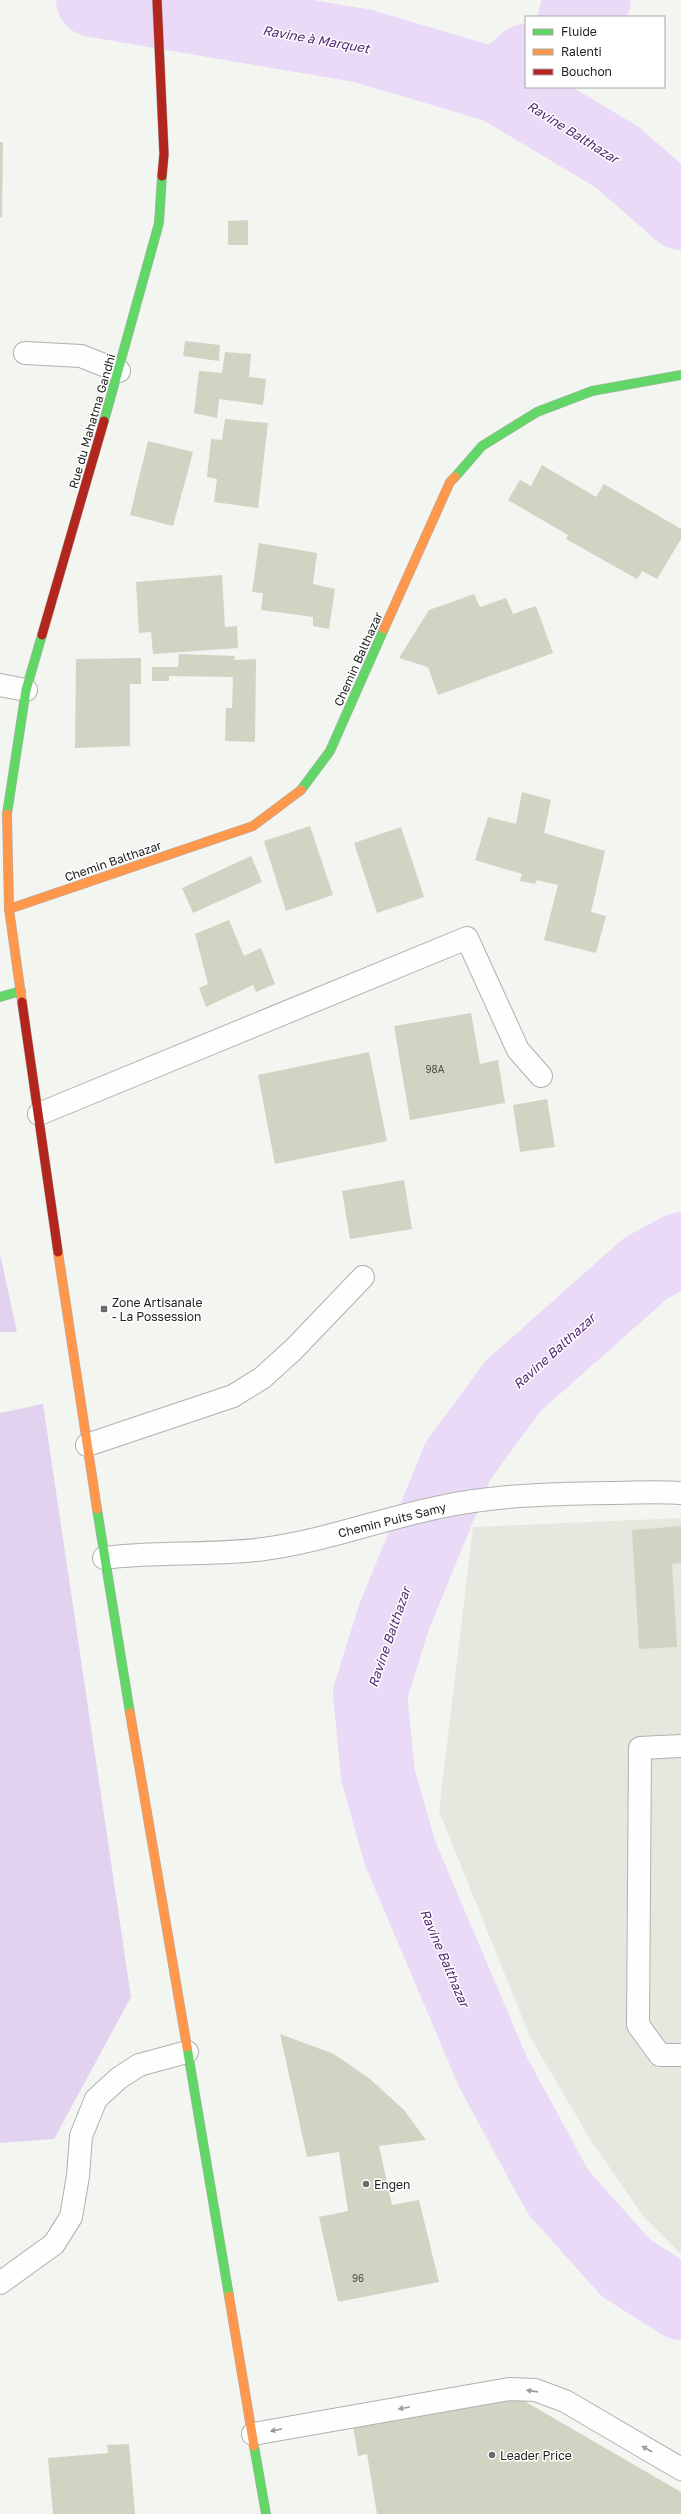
<svg xmlns="http://www.w3.org/2000/svg" width="681" height="2514" font-family="'Golos Text',sans-serif">
	<style>
		.built { fill: #e6e8df }
		.green { fill: #e2d2f0 }
		.lines { fill: none; stroke-linecap: round; stroke-linejoin: round }
		.river { stroke: #eadaf7; stroke-width: 74 }
		.building { fill: #d0d4c3 }
		.lane-casing { stroke: #b0b1af; stroke-width: 24 }
		.street-casing { stroke: #b0b1af; stroke-width: 24 }
		.fast-casing { stroke: #b0b1af; stroke-width: 10 }
		.slow-casing { stroke: #b0b1af; stroke-width: 10 }
		.jam-casing { stroke: #b0b1af; stroke-width: 10 }
		.lane { stroke: #fdfefd; stroke-width: 22 }
		.street { stroke: #fdfefd; stroke-width: 22 }
		.fast { stroke: #63d668; stroke-width: 9 }
		.slow { stroke: #ff974d; stroke-width: 9 }
		.jam { stroke: #b3261e; stroke-width: 9 }
		.oneway { fill: #9a9b9a }
		.poi-dot { fill: #6b6c69; stroke: #fff; stroke-width: 1.5 }
		.labels { text-anchor: middle; dominant-baseline: central; stroke-width: 3; stroke-linejoin: round; paint-order: stroke }
		.number-label { font-size: 10px; fill: #4e4e49 }
		.street-label { font-size: 12px; fill: #222220; stroke: #fff }
		.poi-label { font-size: 12px; fill: #222220; stroke: #fff; text-anchor: start }
		.water-label { font-size: 13px; font-style: italic; fill: #562575; stroke: #fff }
	</style>
	<rect width="100%" height="100%" fill="#f3f5f1"/>
	<polygon class="built" points="681,1518 681,2254 643,2216 590,2139 530,2037 439,1811 473,1527"/>
	<g class="green">
		<polygon points="0,1254 17,1332 0,1332"/>
		<polygon points="43,1404 131,1997 54,2139 0,2143 0,1413"/>
	</g>
	<g class="lines">
		<g class="river">
			<polyline points="93,0 363,46 498,86 526,61"/>
			<polyline points="575,17 594,0"/>
			<polyline points="498,86 617,157 681,213"/>
			<polyline points="681,1249 646,1268 513,1386 458,1461 394,1617 370,1694 378,1775 400,1853 493,2072 558,2192 626,2268 681,2303"/>
		</g>
	</g>
	<g class="building">
		<polygon points="0,142 3,142 2,217 0,217"/>
		<polygon points="248,220 248,245 228,245 228,221"/>
		<polygon points="185,341 220,345 219,361 183,356"/>
		<polygon points="225,352 251,354 249,377 266,379 263,405 219,399 217,418 194,413 199,371 222,373"/>
		<polygon points="225,419 268,423 258,508 214,502 217,479 207,477 211,439 222,440"/>
		<polygon points="148,441 193,452 173,526 130,515"/>
		<polygon points="542,465 596,497 604,484 681,529 681,539 657,579 642,571 637,579 566,539 568,535 508,500 520,480 531,486"/>
		<polygon points="259,543 317,553 313,584 335,589 329,629 313,626 313,617 261,610 263,593 252,592"/>
		<polygon points="222,575 225,627 237,626 238,648 153,654 151,632 139,633 136,582"/>
		<polygon points="474,594 480,607 506,598 513,614 536,606 553,653 438,695 428,667 399,658 429,610"/>
		<polygon points="179,654 235,656 234,660 256,659 255,742 225,741 226,708 232,708 233,677 169,676 169,681 152,681 152,667 178,667"/>
		<polygon points="141,658 141,684 130,684 130,746 75,748 76,659"/>
		<polygon points="522,792 551,800 544,833 605,851 591,912 606,916 596,953 544,940 558,885 537,880 535,884 520,881 522,874 475,860 488,817 516,824"/>
		<polygon points="310,826 333,895 286,911 264,841"/>
		<polygon points="401,827 424,897 377,913 354,843"/>
		<polygon points="251,856 262,882 193,913 182,888"/>
		<polygon points="229,920 244,956 261,948 275,984 256,992 253,985 206,1007 199,988 208,984 195,934"/>
		<polygon points="471,1013 480,1064 498,1060 505,1103 410,1120 394,1026"/>
		<polygon points="369,1052 387,1141 275,1164 258,1075"/>
		<polygon points="547,1099 555,1147 520,1152 513,1105"/>
		<polygon points="404,1180 412,1229 350,1239 342,1191"/>
		<polygon points="681,1526 681,1563 672,1564 677,1647 639,1649 632,1530"/>
		<polygon points="280,2034 334,2054 370,2079 404,2110 426,2140 379,2146 392,2205 419,2200 439,2282 338,2302 319,2217 348,2211 339,2152 307,2157"/>
		<polygon points="519,2398 681,2492 681,2514 377,2514 367,2454 358,2456 353,2426"/>
		<polygon points="129,2444 135,2514 53,2514 48,2458 108,2453 107,2445"/>
	</g>
	<g class="lines">
		<defs>
			<g id="lane">
				<polyline points="25,353 81,356 119,371"/>
				<polyline points="39,1114 467,938 518,1050 541,1076"/>
				<polyline points="87,1445 233,1396 262,1378 293,1350 363,1277"/>
				<polyline points="681,1746 640,1748 638,2025 660,2055 681,2055"/>
				<polyline points="0,2283 54,2244 71,2217 78,2176 81,2136 96,2099 119,2078 139,2065 187,2052"/>
				<polyline points="253,2434 509,2389 535,2390 565,2401 681,2469"/>
			</g>
			<g id="street">
				<polyline points="0,685 26,690"/>
				<path d="M104,1558c53,-7 107,-2 160,-9 60,-8 117,-30 176,-42 56,-12 111,-13 168,-14 25,0 49,-2 73,0"/>
			</g>
			<g id="fast">
				<polyline points="104,421 159,223 162,176"/>
				<polyline points="455,477 482,446 537,412 592,391 681,375"/>
				<polyline points="301,790 330,751 384,629"/>
				<polyline points="7,814 26,690 42,635"/>
				<polyline points="0,997 21,991"/>
				<polyline points="97,1509 130,1713"/>
				<polyline points="187,2047 229,2296"/>
				<polyline points="254,2446 266,2514"/>
			</g>
			<g id="slow">
				<polyline points="384,629 450,482 455,477"/>
				<polyline points="7,814 9,909 22,1002"/>
				<polyline points="9,909 253,826 301,790"/>
				<polyline points="58,1252 97,1509"/>
				<polyline points="130,1713 187,2047"/>
				<polyline points="229,2296 254,2446"/>
			</g>
			<g id="jam">
				<polyline points="157,0 164,154 162,176"/>
				<polyline points="42,635 104,421"/>
				<polyline points="22,1002 58,1252"/>
			</g>
		</defs>
		<use href="#lane" class="lane-casing"/>
		<use href="#street" class="street-casing"/>
		<use href="#fast" class="fast-casing"/>
		<use href="#slow" class="slow-casing"/>
		<use href="#jam" class="jam-casing"/>
		<use href="#lane" class="lane"/>
		<use href="#street" class="street"/>
		<use href="#fast" class="fast"/>
		<use href="#slow" class="slow"/>
		<use href="#jam" class="jam"/>
	</g>
	<defs><path id="oneway-solid" d="M-6-.8H1V-3.2L6.5 0L1 3.2V.8H-6Z"/></defs>
	<g class="oneway">
		<use href="#oneway-solid" transform="translate(532 2391) rotate(-172)"/>
		<use href="#oneway-solid" transform="translate(404 2408) rotate(170)"/>
		<use href="#oneway-solid" transform="translate(276 2430) rotate(170)"/>
		<use href="#oneway-solid" transform="translate(647 2449) rotate(-150)"/>
	</g>
	<g class="poi-dot">
		<rect x="100" y="1305" width="8" height="8" rx="2"/>
		<circle cx="366" cy="2184" r="4"/>
		<circle cx="492" cy="2455" r="4"/>
	</g>
	<g class="labels">
		<g class="number-label">
			<text x="435" y="1069">98A</text>
			<text x="358" y="2278">96</text>
		</g>
		<g class="street-label">
			<text transform="translate(92 421) rotate(-74)">Rue du Mahatma Gandhi</text>
			<text transform="translate(358 659) rotate(-66)">Chemin Balthazar</text>
			<text transform="translate(113 861) rotate(-19)">Chemin Balthazar</text>
			<text transform="translate(392 1520) rotate(-14)">Chemin Puits Samy</text>
		</g>
		<g class="poi-label">
			<text x="112" y="1302">Zone Artisanale<tspan x="112" dy="14">- La Possession</tspan></text>
			<text x="374" y="2184">Engen</text>
			<text x="500" y="2455">Leader Price</text>
		</g>
		<g class="water-label">
			<text transform="translate(316 39) rotate(10)">Ravine à Marquet</text>
			<text transform="translate(573 132) rotate(32)">Ravine Balthazar</text>
			<text transform="translate(554 1351) rotate(-42)">Ravine Balthazar</text>
			<text transform="translate(389 1637) rotate(-71)">Ravine Balthazar</text>
			<text transform="translate(445 1958) rotate(67)">Ravine Balthazar</text>
		</g>
	</g>
	<rect x="525" y="16" width="140" height="72" fill="#ffffff" stroke="#a7a7a6"/>
	<rect x="533" y="29" width="20" height="6" fill="#63d668" stroke="#a7a7a6"/>
	<text x="561" y="36" font-size="12" fill="#222220">Fluide</text>
	<rect x="533" y="49" width="20" height="6" fill="#ff974d" stroke="#a7a7a6"/>
	<text x="561" y="56" font-size="12" fill="#222220">Ralenti</text>
	<rect x="533" y="69" width="20" height="6" fill="#b3261e" stroke="#a7a7a6"/>
	<text x="561" y="76" font-size="12" fill="#222220">Bouchon</text>
</svg>
